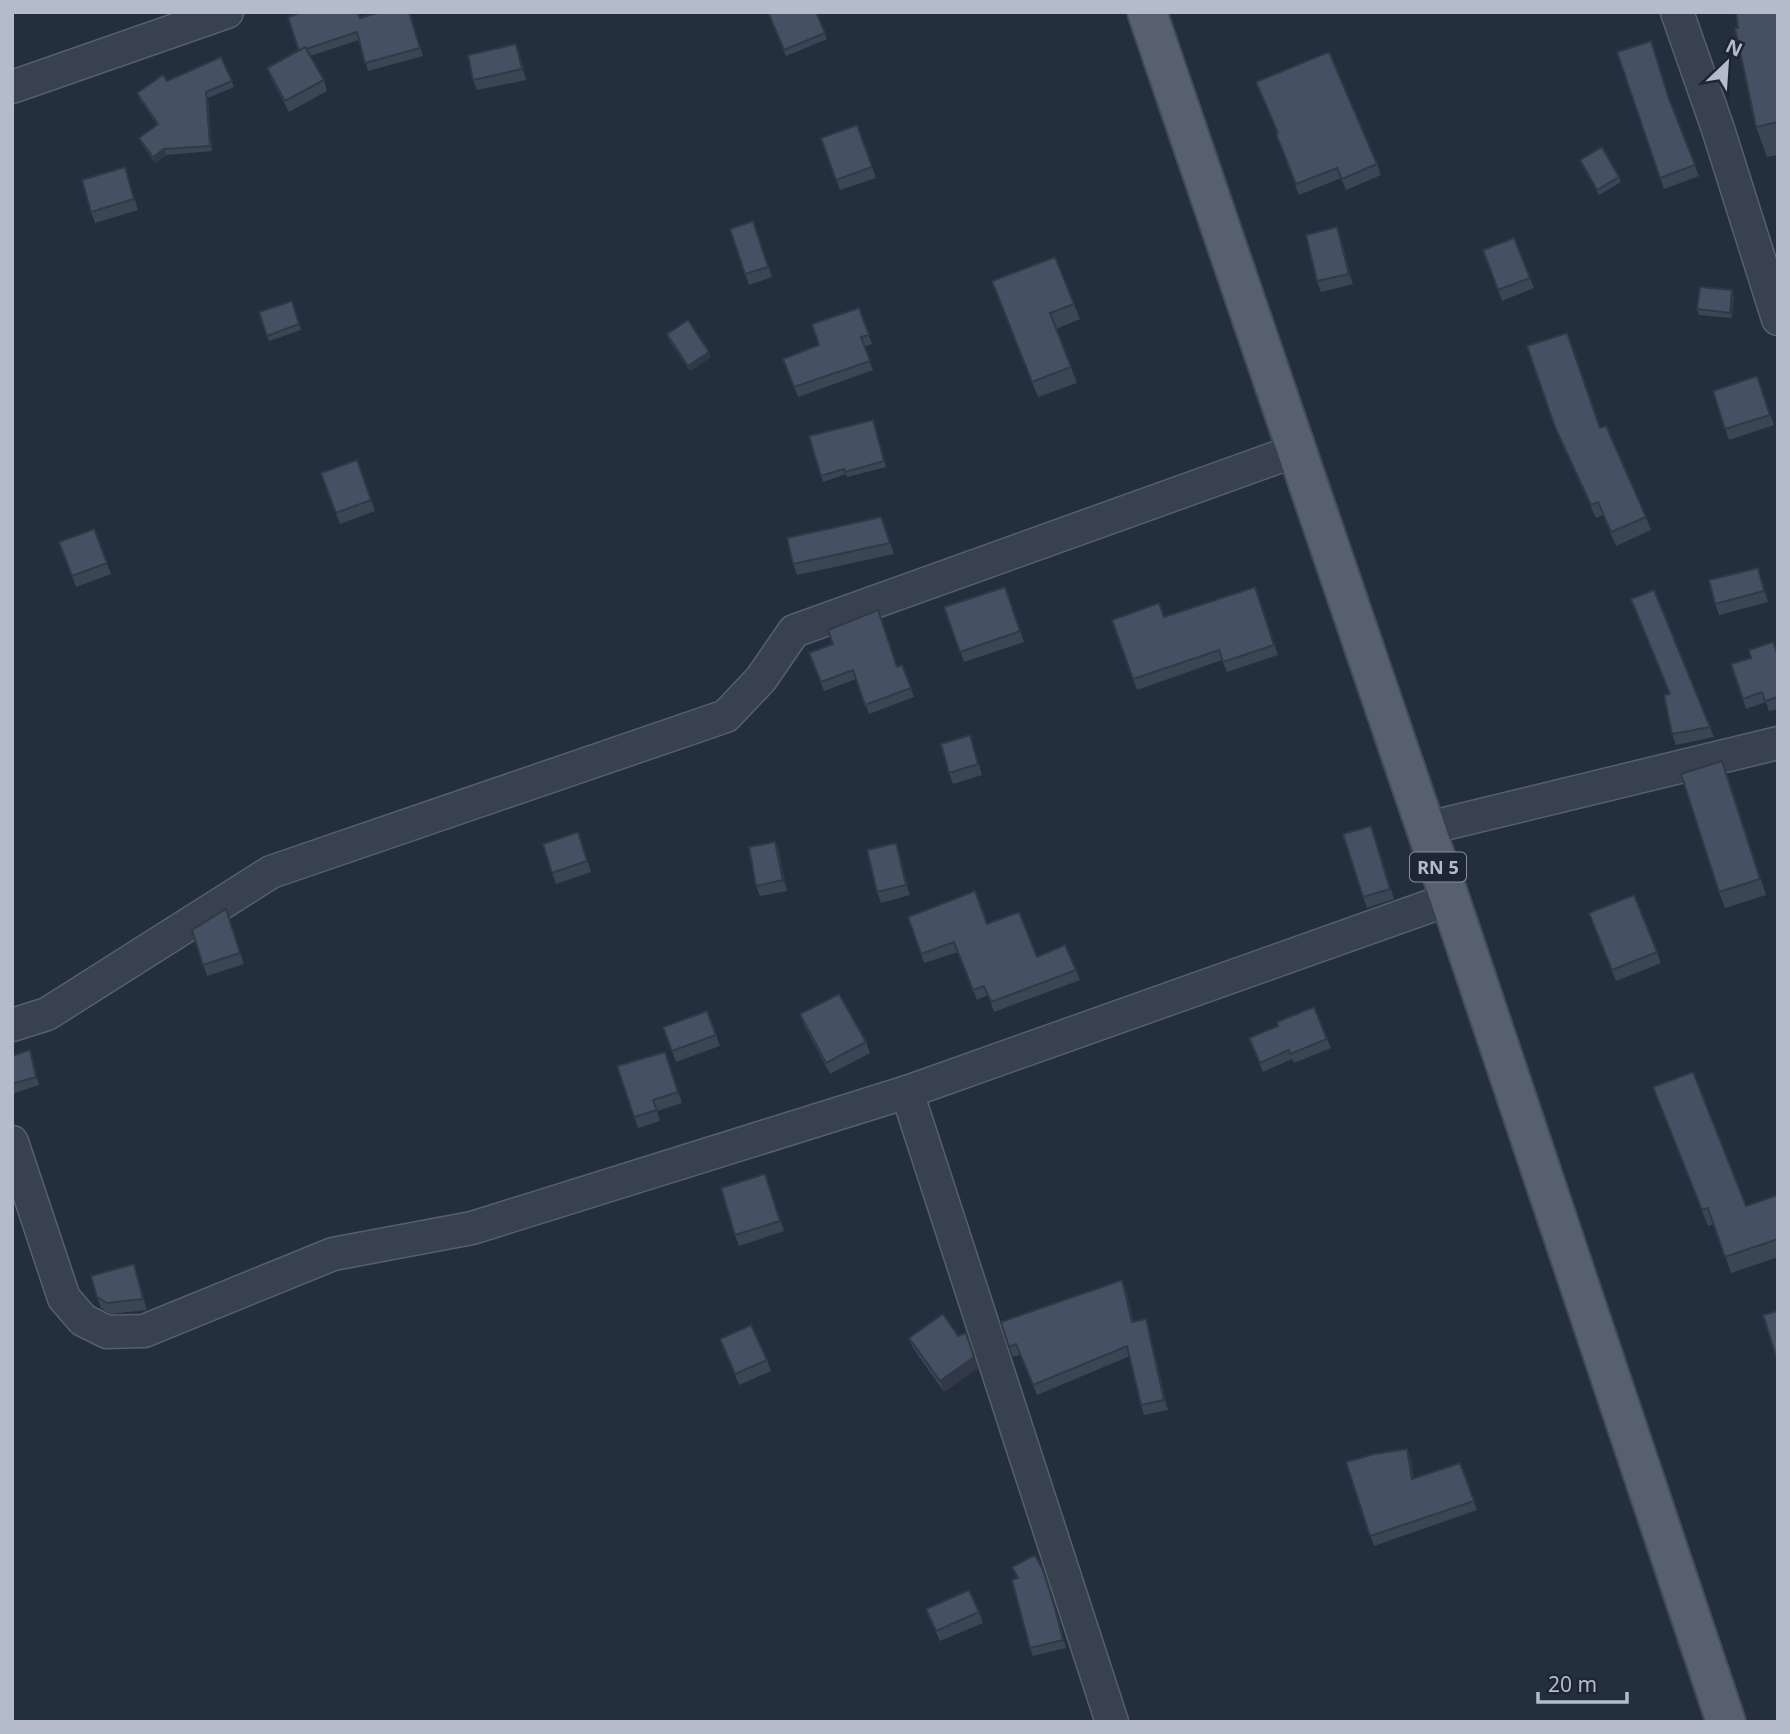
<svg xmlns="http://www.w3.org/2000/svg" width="1790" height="1734" font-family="'Noto Sans',sans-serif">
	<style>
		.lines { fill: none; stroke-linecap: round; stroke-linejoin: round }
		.minor-casing { stroke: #565f6c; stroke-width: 35 }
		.primary-casing { stroke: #414a57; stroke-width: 42 }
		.minor { stroke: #38414e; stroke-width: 32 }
		.primary { stroke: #56606e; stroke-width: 38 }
		.wall { fill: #3b4654 }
		.shaded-wall { fill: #303945 }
		.building { fill: #455162; stroke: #303945; stroke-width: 2 }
		.labels { text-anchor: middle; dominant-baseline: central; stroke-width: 7; stroke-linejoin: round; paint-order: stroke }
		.shield { fill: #1d2633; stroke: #878f9c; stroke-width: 2 }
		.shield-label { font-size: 18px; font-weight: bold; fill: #b4bcc9 }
	</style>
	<rect width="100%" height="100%" fill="#242f3e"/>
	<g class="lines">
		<defs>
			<g id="minor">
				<polyline points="1677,12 1718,129 1778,319"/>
				<polyline points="12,87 227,12"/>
				<polyline points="1424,829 1778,743"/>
				<polyline points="12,1025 47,1014 271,872 726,716 761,679 794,631 1295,451"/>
				<polyline points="907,1092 1112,1722"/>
				<polyline points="12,1142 64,1298 83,1320 107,1332 144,1331 333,1254 472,1228 907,1092 1450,899"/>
			</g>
			<polyline id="primary" points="1147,12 1450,899 1726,1722"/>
		</defs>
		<use href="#minor" class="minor-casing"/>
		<use href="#primary" class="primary-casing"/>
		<use href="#minor" class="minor"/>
		<use href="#primary" class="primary"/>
	</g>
	<g class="wall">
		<polygon points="409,12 423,56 368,71 359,40 310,56 324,80 327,91 289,112 271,78 267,68 360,18"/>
		<polygon points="768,12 816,12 827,39 786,56"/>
		<polygon points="1778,12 1778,155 1767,157 1756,127 1738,28"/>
		<polygon points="516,44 520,54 526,80 477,90 473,80"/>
		<polygon points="1617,52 1655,52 1671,106 1699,176 1664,189"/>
		<polygon points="221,57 234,87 208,98 212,151 166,155 155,163 141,143 139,138 157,125 139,98 137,93"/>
		<polygon points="1256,82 1377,164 1381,175 1346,190 1341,178 1299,195 1276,134 1277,133"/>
		<polygon points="857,125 876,178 840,190 821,138"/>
		<polygon points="1580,160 1619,177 1621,182 1599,195"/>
		<polygon points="125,167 138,210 95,223 91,212"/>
		<polygon points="753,221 772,277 749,285 730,229"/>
		<polygon points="1341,238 1353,284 1321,292 1317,281"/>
		<polygon points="1514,238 1534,288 1502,301 1483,250"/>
		<polygon points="1734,296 1732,318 1699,315 1697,309"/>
		<polygon points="998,297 1074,304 1080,319 1056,329 1077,383 1038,397"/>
		<polygon points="292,301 301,330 269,341 259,312"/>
		<polygon points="859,308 872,344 864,347 873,370 798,397 783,359 819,345"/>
		<polygon points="667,334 711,357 690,371 669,340"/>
		<polygon points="1527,346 1600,428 1646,517 1651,530 1616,546 1603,515 1596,518 1560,440"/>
		<polygon points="1757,376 1774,425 1729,440 1713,391"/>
		<polygon points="875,425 886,467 847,477 846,474 823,482 809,436"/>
		<polygon points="321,473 371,500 375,511 340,524"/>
		<polygon points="881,517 894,554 797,575 793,564"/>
		<polygon points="94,529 111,574 76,587 59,542"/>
		<polygon points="1762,579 1768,602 1719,615 1715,604"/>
		<polygon points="1005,587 1024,642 964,662 944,607"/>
		<polygon points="1255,587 1278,655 1227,672 1222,660 1137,690 1112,620 1164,617"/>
		<polygon points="809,653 897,667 902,665 914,697 869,714 856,679 824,691"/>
		<polygon points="1778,655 1778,709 1769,711 1766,702 1746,709 1731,664"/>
		<polygon points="1710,727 1714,737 1676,745 1672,734"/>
		<polygon points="970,735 982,775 953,784 949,773"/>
		<polygon points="1728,777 1766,895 1725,908 1719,892"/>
		<polygon points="1375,837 1394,899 1367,908 1363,897"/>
		<polygon points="775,842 779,852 787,891 760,896 756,886"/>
		<polygon points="582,843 591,872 556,884 552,873"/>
		<polygon points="896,843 910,895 881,903 877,892"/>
		<polygon points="226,909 244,964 207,976 192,930"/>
		<polygon points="908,917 987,924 1037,957 1076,970 1080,980 994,1012 988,995 977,1000 958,952 924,963"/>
		<polygon points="1593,924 1657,952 1661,963 1616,981"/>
		<polygon points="707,1011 720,1046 676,1062 663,1027"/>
		<polygon points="800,1014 866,1042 870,1053 830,1074 804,1025"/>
		<polygon points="1249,1038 1327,1039 1331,1048 1294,1063 1292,1059 1263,1072"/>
		<polygon points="30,1050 33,1059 39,1085 12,1094 12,1056"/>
		<polygon points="665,1052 682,1103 657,1111 660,1121 638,1128 617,1066"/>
		<polygon points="1659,1103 1746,1206 1778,1195 1778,1257 1731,1273 1714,1224 1708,1226"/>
		<polygon points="769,1185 784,1231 739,1246 735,1235"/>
		<polygon points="134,1264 147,1310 111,1314 101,1308 97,1297"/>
		<polygon points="1126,1290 1133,1321 1146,1319 1149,1329 1168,1410 1144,1415 1141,1405 1130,1356 1037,1395 1020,1355 1013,1357 1001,1322"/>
		<polygon points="909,1338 978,1368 944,1392 913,1348"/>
		<polygon points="720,1339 767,1360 771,1371 739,1385"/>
		<polygon points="1411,1459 1414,1478 1460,1463 1477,1510 1374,1546 1346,1462"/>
		<polygon points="1012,1567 1057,1613 1066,1648 1033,1656 1030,1648 1017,1578"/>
		<polygon points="926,1609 979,1612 983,1623 940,1641"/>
	</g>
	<g class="shaded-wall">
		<polygon points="516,44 520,54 526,80 522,69"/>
		<polygon points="206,92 208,98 212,151 210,146"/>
		<polygon points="164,149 166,155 155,163 153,157"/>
		<polygon points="1337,227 1341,238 1353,284 1349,274"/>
		<polygon points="1732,290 1734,296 1732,318 1730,313"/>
		<polygon points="709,352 711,357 690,371 688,366"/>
		<polygon points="1758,568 1762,579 1768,602 1764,591"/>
		<polygon points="775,842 779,852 787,891 783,880"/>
		<polygon points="896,843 900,854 910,895 906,885"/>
		<polygon points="30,1050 33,1059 39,1085 36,1077"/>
		<polygon points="134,1264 138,1275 147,1310 143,1299"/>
		<polygon points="1122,1280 1126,1290 1136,1332 1132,1322"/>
		<polygon points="1146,1319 1149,1329 1168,1410 1164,1400"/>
		<polygon points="966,1333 978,1368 944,1392 940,1381"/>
		<polygon points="1407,1449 1411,1459 1415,1488 1412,1479"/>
		<polygon points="1046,1578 1057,1613 1066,1648 1063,1640"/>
	</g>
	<g class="building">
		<polygon points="302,12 357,12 360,18 381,12 409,12 420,48 365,63 357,32 306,49 305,47 299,51 288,17"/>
		<polygon points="768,12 816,12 825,33 784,50"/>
		<polygon points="1736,12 1778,12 1778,122 1756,127 1735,28 1738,28"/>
		<polygon points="1651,41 1669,99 1695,165 1660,178 1617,52"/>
		<polygon points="516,44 522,69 473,80 468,55"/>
		<polygon points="305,47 324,80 285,101 267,68"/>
		<polygon points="1329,52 1377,164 1342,179 1337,168 1296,184 1276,134 1278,133 1256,82"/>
		<polygon points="221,57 232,81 206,92 210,146 164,149 153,157 139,138 158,124 137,93 163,75 167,81"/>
		<polygon points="857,125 872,167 836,180 821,138"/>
		<polygon points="1602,147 1619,177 1597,190 1580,160"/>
		<polygon points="125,167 134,199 91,212 82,180"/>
		<polygon points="753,221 768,267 745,274 730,229"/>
		<polygon points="1337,227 1349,274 1317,281 1306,235"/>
		<polygon points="1514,238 1530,278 1498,290 1483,250"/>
		<polygon points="1055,257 1074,304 1050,313 1071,367 1032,382 992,281"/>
		<polygon points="1700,287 1732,290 1730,313 1697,309"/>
		<polygon points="292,301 299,324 267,336 259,312"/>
		<polygon points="859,308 869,335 861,337 870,361 794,387 783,359 819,345 812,324"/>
		<polygon points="688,320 709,352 688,366 667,334"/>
		<polygon points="1567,333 1600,428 1606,426 1646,517 1611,532 1598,502 1591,505 1555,427 1527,346"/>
		<polygon points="1757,376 1770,415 1725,429 1713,391"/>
		<polygon points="873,420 884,461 845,472 844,469 821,476 809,436"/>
		<polygon points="357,460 371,500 336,513 321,473"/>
		<polygon points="881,517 890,543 793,564 787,538"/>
		<polygon points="94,529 107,563 72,576 59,542"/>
		<polygon points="1758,568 1764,591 1715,604 1709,580"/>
		<polygon points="1005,587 1020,631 960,652 944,607"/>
		<polygon points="1255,587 1274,645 1223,662 1219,650 1133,679 1112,620 1159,603 1164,617"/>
		<polygon points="1654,590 1710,727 1672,734 1664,695 1670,694 1631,599"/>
		<polygon points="878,610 897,667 902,665 911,688 865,705 853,670 821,682 809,653 833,644 828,630"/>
		<polygon points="1773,642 1778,656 1778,697 1765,701 1762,692 1743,699 1731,664 1751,658 1749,650"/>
		<polygon points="970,735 978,764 949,773 941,744"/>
		<polygon points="1722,761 1760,879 1719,892 1681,774"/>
		<polygon points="1371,826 1390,889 1363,897 1343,834"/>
		<polygon points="578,832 587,861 552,873 543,844"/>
		<polygon points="775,842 783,880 756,886 749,847"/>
		<polygon points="896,843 906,885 877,892 867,850"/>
		<polygon points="975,891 987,924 1019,912 1037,957 1065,945 1076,970 991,1002 984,986 973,990 954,942 921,954 908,917"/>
		<polygon points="1634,895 1657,952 1612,970 1589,913"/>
		<polygon points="226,909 240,953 203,965 192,930"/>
		<polygon points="839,994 866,1042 826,1063 800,1014"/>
		<polygon points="1314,1007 1327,1039 1290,1054 1289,1050 1260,1063 1249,1038 1278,1026 1277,1022"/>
		<polygon points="707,1011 716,1035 672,1051 663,1027"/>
		<polygon points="30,1050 36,1077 12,1084 12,1056"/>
		<polygon points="665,1052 678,1092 653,1100 657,1110 634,1117 617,1066"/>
		<polygon points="1693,1072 1746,1206 1778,1195 1778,1239 1725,1257 1708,1208 1702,1210 1653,1087"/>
		<polygon points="765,1174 780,1221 735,1235 721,1188"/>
		<polygon points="134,1264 143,1299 107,1303 97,1297 91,1276"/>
		<polygon points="1122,1280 1132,1322 1146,1319 1164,1400 1141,1405 1127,1346 1033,1385 1016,1344 1009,1347 1001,1322"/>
		<polygon points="1778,1311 1778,1362 1763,1315"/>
		<polygon points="943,1314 958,1336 966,1333 974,1357 940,1381 909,1338"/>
		<polygon points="751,1325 767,1360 735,1374 720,1339"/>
		<polygon points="1407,1449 1412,1479 1460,1463 1474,1501 1370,1536 1346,1462 1374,1454"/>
		<polygon points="1035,1555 1043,1570 1054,1605 1063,1640 1030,1648 1012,1580 1018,1578 1012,1567"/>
		<polygon points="969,1590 979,1612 936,1631 926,1609"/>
	</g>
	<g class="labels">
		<rect class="shield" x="1410" y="852.5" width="56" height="29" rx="5"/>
		<g class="shield-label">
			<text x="1438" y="867">RN 5</text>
		</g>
	</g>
	<rect width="1790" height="1734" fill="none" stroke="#b4bcc9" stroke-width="28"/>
	<g transform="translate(1727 63) rotate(25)" stroke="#1d2633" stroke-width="5" paint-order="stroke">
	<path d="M0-5L12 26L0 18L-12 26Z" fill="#b4bcc9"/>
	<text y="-10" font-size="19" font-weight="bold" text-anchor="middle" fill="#b4bcc9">N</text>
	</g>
	<path d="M1538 1692v10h89v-10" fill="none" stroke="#b4bcc9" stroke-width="3.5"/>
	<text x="1548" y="1692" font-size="21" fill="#b4bcc9" stroke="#1d2633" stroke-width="5" paint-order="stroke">20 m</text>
</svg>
